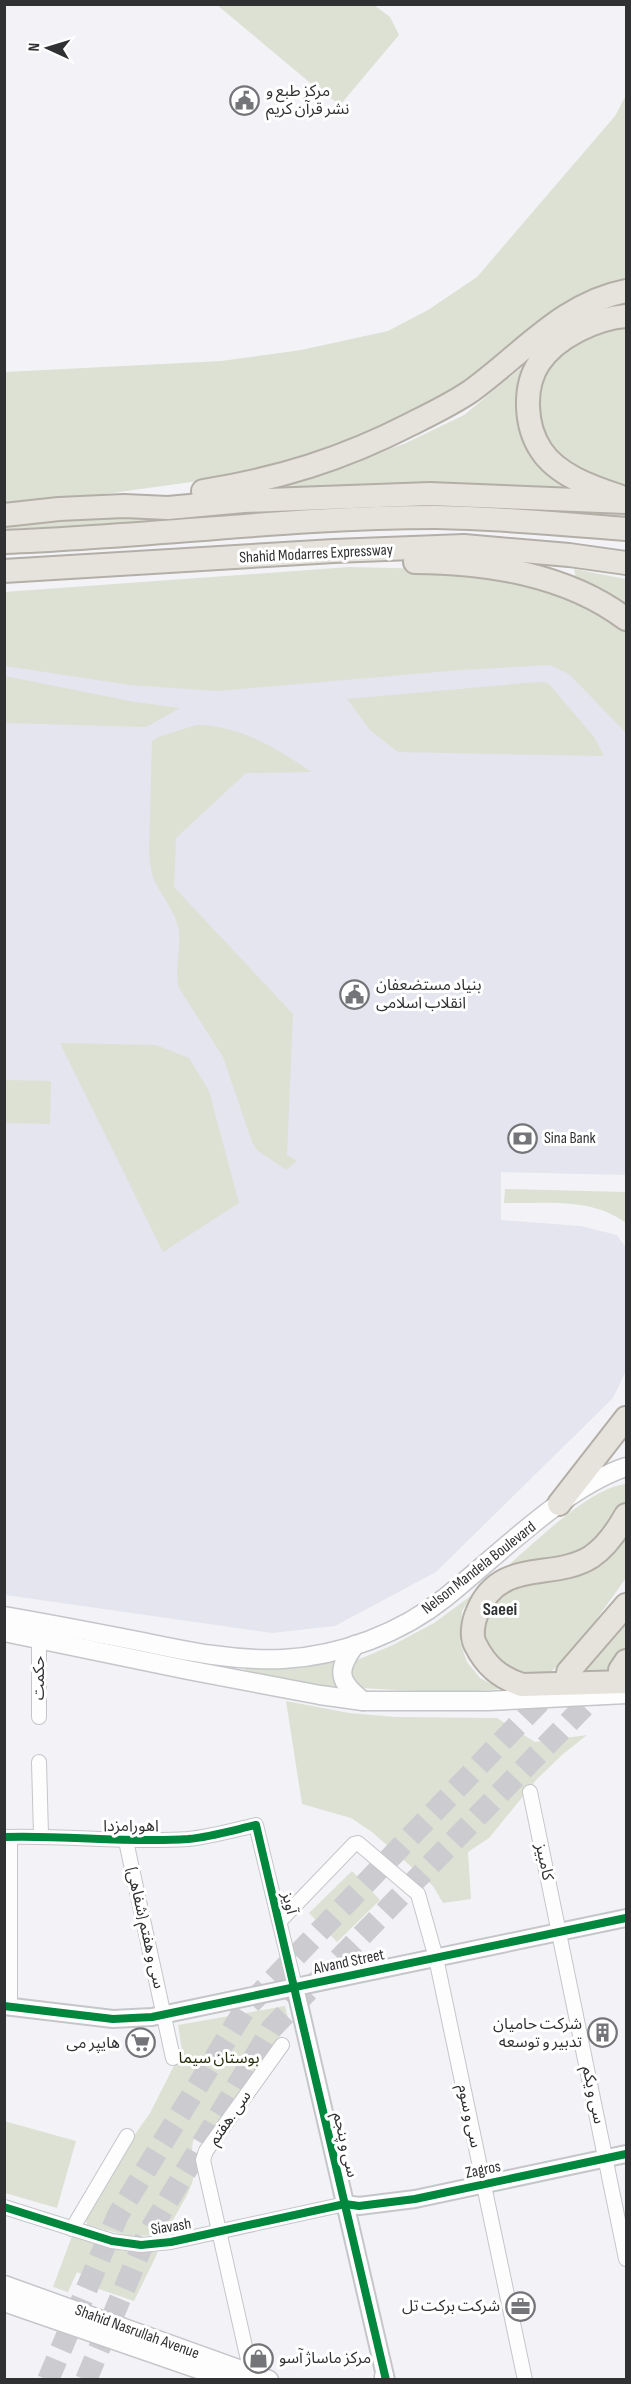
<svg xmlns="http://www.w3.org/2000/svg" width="631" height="2384" font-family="'Sofia Sans Condensed','Noto Sans Arabic',sans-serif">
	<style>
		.built { fill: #e4e5ee }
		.green { fill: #dce1d3 }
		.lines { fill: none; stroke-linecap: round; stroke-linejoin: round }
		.trunk-tunnel { stroke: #ccccd0; stroke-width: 22; stroke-dasharray: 22 11; stroke-linecap: butt }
		.minor-casing { stroke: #c5c6c9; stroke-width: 16 }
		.tertiary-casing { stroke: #c5c6c9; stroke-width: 20 }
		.secondary-casing { stroke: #c5c6c9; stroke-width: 21 }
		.trunk-casing { stroke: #b3afa7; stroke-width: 26 }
		.minor { stroke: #fdfdfe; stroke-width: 14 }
		.tertiary { stroke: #fdfdfe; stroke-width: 16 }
		.secondary { stroke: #fdfdfe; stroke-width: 18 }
		.trunk { stroke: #e6e2dc; stroke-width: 22 }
		.cycleway-casing { stroke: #fff; stroke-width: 11 }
		.cycleway { stroke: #00873e; stroke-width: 8 }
		.labels { text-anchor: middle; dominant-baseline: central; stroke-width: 6; stroke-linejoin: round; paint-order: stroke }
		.poi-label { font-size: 16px; fill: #303133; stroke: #fff; text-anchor: start }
		.street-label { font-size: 16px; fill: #303133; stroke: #fff }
		.park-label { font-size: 16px; fill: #262f0a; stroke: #fff }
		.neighbourhood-label { font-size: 18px; font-weight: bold; fill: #303133; stroke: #fff }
	</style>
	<rect width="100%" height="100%" fill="#f3f3f7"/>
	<polygon class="built" points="4,616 626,649 626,1175 501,1172 501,1220 581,1226 617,1235 626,1248 626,1371 613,1398 436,1572 335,1626 272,1633 5,1595"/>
	<g class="green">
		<polygon points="217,5 374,5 390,17 399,35 341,104 326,96"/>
		<polygon points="626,95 626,284 461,389 359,443 234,476 5,508 5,372 221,361 301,350 388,331 428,310 477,277 615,116"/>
		<path d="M626,324v165c-24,-9 -49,-18 -68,-36 -39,-37 -17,-98 28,-118 13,-5 28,-7 40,-11z"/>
		<polygon points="562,334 520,421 600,495 267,491 334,470 406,443 464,415"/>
		<path d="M332,502l294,9v10h-418l-203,8v-1c107,-18 218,-20 327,-26z"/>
		<polygon points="349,567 437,569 558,591 626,629 626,733 569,674 550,665 461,670 217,691 130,685 5,666 4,592"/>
		<polygon points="574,569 626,579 626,606 576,580"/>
		<polygon points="5,676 135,702 180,708 146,727 5,723"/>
		<polygon points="537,682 548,683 594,737 604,756 398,752 371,731 347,699"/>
		<path d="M196,725c44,0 79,23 116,47l-66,1 -70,65 -2,49 119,127 -6,141 10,6 -11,9 -29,-20 -5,-8 -29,-85 -44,-69c-5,-19 2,-38 0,-57 -3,-18 -15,-32 -23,-47 -5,-10 -6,-21 -7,-32l3,-111 6,-4z"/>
		<polygon points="60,1043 156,1045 189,1058 209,1091 239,1203 163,1252"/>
		<polygon points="5,1080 51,1081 50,1124 5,1123"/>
		<path d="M505,1189l121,3v31c-35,-26 -81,-19 -122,-20z"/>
		<path d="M626,1484v21l-38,44 -25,9 -60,12c28,-24 87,-83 123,-86z"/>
		<path d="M626,1529v49l-45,63 -32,33 -30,3 -22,-10c-13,-30 -24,-47 4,-73z"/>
		<polygon points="472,1595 462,1611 460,1642 467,1662 480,1678 501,1689 454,1693 360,1688 348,1681 350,1663 393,1645 434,1623"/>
		<polygon points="626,1625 626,1651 608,1673 581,1676"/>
		<path d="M329,1659l5,2c-3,14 1,19 9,30l-97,-20 -5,-5z"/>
		<polygon points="286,1701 349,1713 396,1717 497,1718 535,1742 587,1735 562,1755 537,1779 489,1838 468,1852 471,1899 443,1903 433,1886 372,1832 351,1818 302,1804"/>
		<polygon points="352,1871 380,1900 337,1942 309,1913"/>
		<path d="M285,2006l4,16 -31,48 -42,59c-6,0 -14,0 -18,4 -12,12 -1,33 -5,47 -5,17 -20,38 -28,55l-36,1 -42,-11 -1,-7 43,-75 21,-30 32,-63 -4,-25z"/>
		<polygon points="4,2121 76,2141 57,2208 5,2193"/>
		<polygon points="72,2236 123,2251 158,2252 134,2301 84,2284 86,2276 77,2272 68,2292 53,2287"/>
	</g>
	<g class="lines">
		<g class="trunk-tunnel">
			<polyline points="48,2380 118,2215 245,2009 555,1686"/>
			<polyline points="86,2380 146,2237 272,2028 605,1685"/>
		</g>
		<defs>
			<g id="minor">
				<polyline points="39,1717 39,1640"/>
				<polyline points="39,1762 41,1835"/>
				<polyline points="530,1792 626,2259"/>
				<path d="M4,1837c62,-2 123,6 184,2 22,-2 46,-9 68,-14l39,162"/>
				<polyline points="126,1841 173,2058"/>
				<polyline points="280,1921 354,1844 358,1843 418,1894 436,1958 525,2380"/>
				<polyline points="10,2007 10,1837"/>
				<polyline points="4,2207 112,2241 141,2245 171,2242 345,2204"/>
				<polyline points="72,2229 127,2136"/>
				<polyline points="251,2373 203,2160 206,2151 282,2045"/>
			</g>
			<g id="tertiary">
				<polyline points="295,1987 386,2380"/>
				<polyline points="4,2006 113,2019 152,2017 626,1918"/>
				<polyline points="345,2204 359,2206 415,2199 626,2154"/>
			</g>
			<g id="secondary">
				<path d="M4,1616c47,8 93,17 139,26 46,10 93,19 140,17 58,-3 118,-26 163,-62 51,-41 119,-110 180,-130"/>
				<polyline points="4,1632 188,1670 320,1695 363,1701 488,1701 626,1694"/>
				<path d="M355,1645c-19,26 -17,36 8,56"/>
				<polyline points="4,2285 269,2380"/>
				<polyline points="4,2302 230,2380"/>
				<polyline points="384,2380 384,2376"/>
			</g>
			<g id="trunk">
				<path d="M203,491c75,-12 140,-32 208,-67 20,-10 41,-20 60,-33 50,-36 92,-88 155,-100"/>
				<path d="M619,496c-27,-9 -62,-21 -78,-46 -16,-24 -18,-63 -2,-87 17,-26 58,-45 87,-47"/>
				<polyline points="4,515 59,509 124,506 168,508 244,501 430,494 626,502"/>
				<path d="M4,542c144,-5 288,-25 432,-25 64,1 127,7 190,12"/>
				<path d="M415,562c74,1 151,12 211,57"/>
				<polyline points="4,571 334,551 464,546 569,555 626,563"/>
				<polyline points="559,1504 626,1418"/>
				<path d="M626,1515c-9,16 -20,32 -35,42 -38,24 -92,0 -114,56 -4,9 -6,23 -2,31 11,22 24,33 47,41l104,-3"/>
				<polyline points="620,1670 626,1661"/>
				<polyline points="568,1672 626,1605"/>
			</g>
		</defs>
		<use href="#minor" class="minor-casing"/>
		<use href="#tertiary" class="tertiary-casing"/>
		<use href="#secondary" class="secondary-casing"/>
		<use href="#trunk" class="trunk-casing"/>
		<use href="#minor" class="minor"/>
		<use href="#tertiary" class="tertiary"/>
		<use href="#secondary" class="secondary"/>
		<use href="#trunk" class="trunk"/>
		<defs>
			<g id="cycleway">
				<path d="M4,1837c62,-2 123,6 184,2 22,-2 46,-9 68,-14l130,555"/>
				<polyline points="4,2006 113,2019 152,2017 626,1918"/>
				<polyline points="4,2207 112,2241 141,2245 171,2242 345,2204 359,2206 415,2199 626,2154"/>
			</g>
		</defs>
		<use href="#cycleway" class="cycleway-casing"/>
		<use href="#cycleway" class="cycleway"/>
	</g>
	<defs>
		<symbol id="civic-ring" viewBox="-11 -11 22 22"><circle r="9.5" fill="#fff" stroke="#747578" stroke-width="1.5"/><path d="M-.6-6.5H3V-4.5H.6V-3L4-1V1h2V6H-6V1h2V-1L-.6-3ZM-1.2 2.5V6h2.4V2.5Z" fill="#747578"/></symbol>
		<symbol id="bank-ring" viewBox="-11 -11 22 22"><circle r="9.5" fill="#fff" stroke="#747578" stroke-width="1.5"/><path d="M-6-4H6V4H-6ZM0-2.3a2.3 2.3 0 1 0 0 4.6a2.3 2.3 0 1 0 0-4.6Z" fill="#747578"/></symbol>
		<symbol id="building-ring" viewBox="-11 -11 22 22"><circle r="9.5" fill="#fff" stroke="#747578" stroke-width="1.5"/><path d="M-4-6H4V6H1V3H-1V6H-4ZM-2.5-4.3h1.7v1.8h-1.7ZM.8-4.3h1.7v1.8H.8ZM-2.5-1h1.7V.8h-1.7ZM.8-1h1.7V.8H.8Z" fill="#747578"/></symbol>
		<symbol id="supermarket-ring" viewBox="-11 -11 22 22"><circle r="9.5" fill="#fff" stroke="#747578" stroke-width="1.5"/><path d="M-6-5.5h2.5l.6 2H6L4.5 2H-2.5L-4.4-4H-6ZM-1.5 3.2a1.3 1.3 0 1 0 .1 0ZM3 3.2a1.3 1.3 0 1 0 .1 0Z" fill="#747578"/></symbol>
		<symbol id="office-ring" viewBox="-11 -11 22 22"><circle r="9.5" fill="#fff" stroke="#747578" stroke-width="1.5"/><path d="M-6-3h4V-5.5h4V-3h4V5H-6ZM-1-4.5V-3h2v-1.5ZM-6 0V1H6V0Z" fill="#747578"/></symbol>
		<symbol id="shop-ring" viewBox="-11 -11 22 22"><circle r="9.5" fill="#fff" stroke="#747578" stroke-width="1.5"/><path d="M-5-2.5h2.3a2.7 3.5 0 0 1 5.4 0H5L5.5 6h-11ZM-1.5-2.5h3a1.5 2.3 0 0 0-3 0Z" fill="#747578"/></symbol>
	</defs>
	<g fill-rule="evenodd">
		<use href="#civic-ring" x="228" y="84" width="33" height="33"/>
		<use href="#civic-ring" x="338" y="978" width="33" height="33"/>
		<use href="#bank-ring" x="506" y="1122" width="33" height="33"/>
		<use href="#building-ring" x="586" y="2016" width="33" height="33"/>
		<use href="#supermarket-ring" x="124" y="2026" width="33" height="33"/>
		<use href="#office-ring" x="504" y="2290" width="33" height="33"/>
		<use href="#shop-ring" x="242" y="2342" width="33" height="33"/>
	</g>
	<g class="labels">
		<g class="poi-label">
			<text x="266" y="91">مرکز طبع و<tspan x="266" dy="18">نشر قرآن کریم</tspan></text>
			<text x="376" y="985">بنیاد مستضعفان<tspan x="376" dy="18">انقلاب اسلامی</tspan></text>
			<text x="544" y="1138">Sina Bank</text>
			<text x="582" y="2024" text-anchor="end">شرکت حامیان<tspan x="582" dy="18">تدبیر و توسعه</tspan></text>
			<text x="120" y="2043" text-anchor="end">هایپر می</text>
			<text x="500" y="2306" text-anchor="end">شرکت برکت تل</text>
			<text x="279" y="2358">مرکز ماساژ آسو</text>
		</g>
		<g class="street-label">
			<text transform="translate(316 554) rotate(-3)">Shahid Modarres Expressway</text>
			<text transform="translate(479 1568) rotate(-38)">Nelson Mandela Boulevard</text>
			<text transform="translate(39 1678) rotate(-90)">حکمت</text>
			<text x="131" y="1826">اهورامزدا</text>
			<text transform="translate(544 1862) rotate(78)">کامبیز</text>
			<text transform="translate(289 1903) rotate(76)">آویز</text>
			<text transform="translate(145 1928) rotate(77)">سی و هفتم (شفاهی)</text>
			<text transform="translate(349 1962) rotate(-12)">Alvand Street</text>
			<text transform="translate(593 2095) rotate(78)">سی و یکم</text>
			<text transform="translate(469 2116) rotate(78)">سی و سوم</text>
			<text transform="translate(230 2118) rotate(-55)">سی .هفتم</text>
			<text transform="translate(345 2145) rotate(77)">سی و پنجم</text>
			<text transform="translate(483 2170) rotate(-12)">Zagros</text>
			<text transform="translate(171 2227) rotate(-9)">Siavash</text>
			<text transform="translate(137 2332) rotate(20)">Shahid Nasrullah Avenue</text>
		</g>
		<g class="park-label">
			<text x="219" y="2058">بوستان سیما</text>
		</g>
		<g class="neighbourhood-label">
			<text x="500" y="1609">Saeei</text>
		</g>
	</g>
	<rect width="631" height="2384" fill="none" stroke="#303133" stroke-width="12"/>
	<g transform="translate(48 48) rotate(274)" stroke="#ffffff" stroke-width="4.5" paint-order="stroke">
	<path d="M0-4.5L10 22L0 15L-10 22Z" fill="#303133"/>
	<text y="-9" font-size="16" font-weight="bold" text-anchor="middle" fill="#303133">N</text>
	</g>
</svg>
